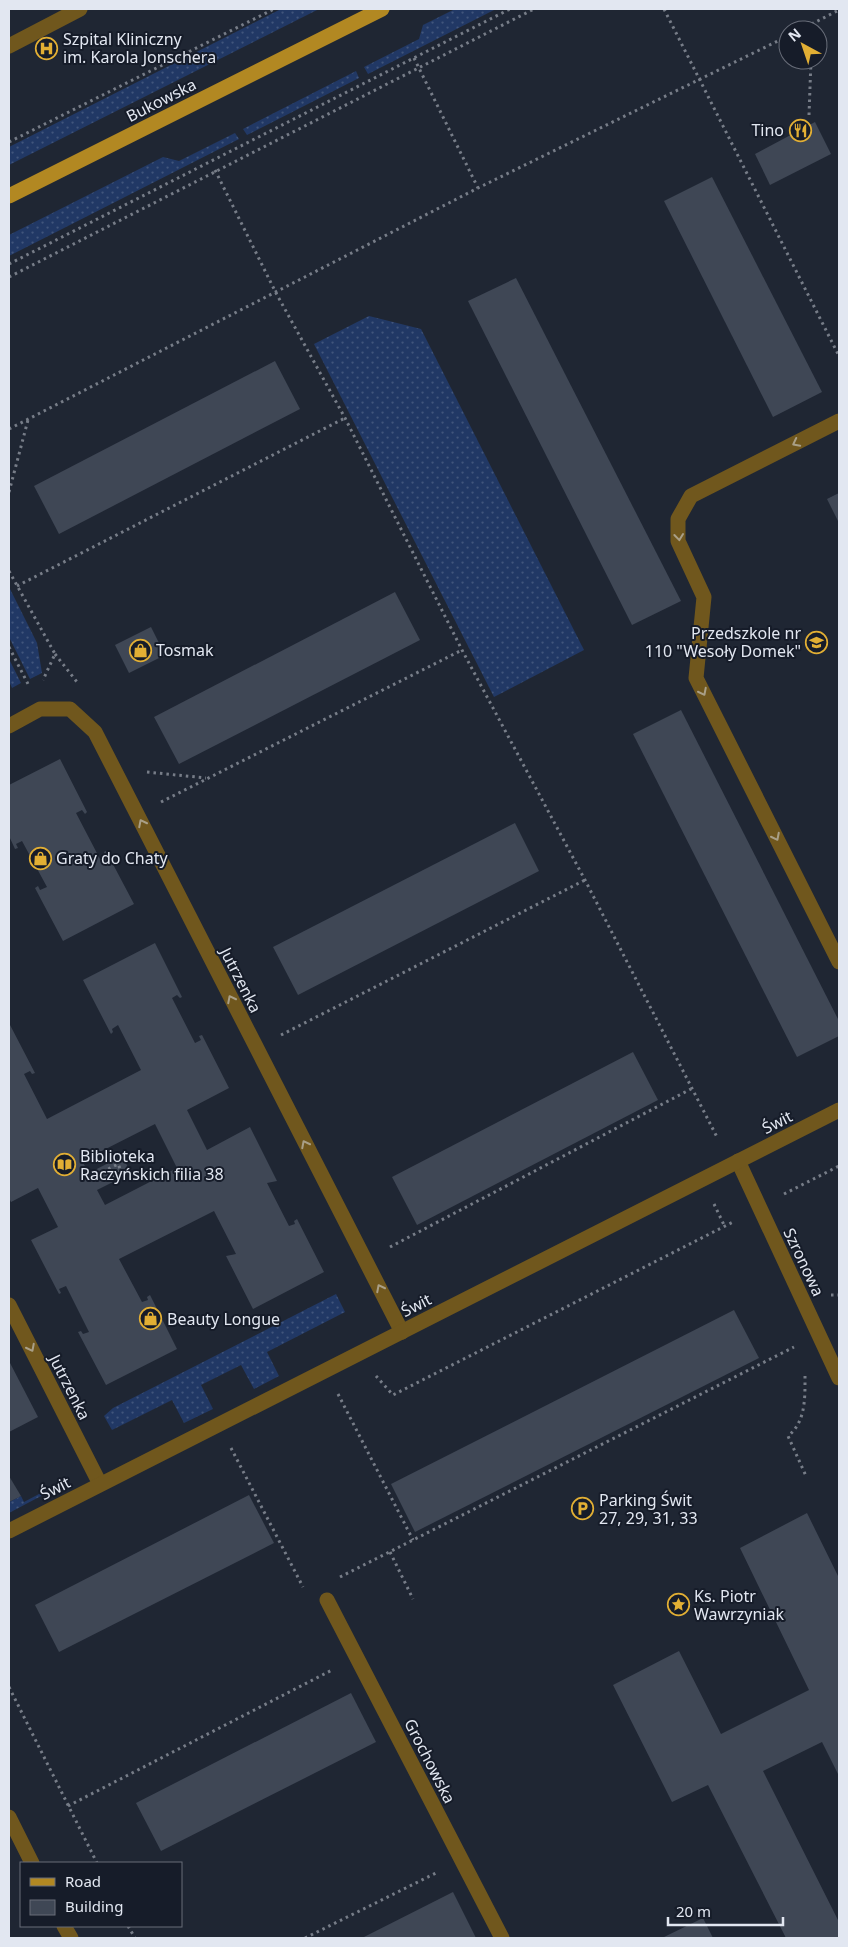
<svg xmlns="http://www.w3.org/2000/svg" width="848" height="1947" font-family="'Noto Sans',sans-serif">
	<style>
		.grass { fill: url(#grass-dots) }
		.building { fill: #3f4755; fill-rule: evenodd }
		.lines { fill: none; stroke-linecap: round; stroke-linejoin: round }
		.path { stroke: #777d88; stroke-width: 3; stroke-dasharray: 2.5 4; stroke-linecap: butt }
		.minor { stroke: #70571d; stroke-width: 15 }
		.major { stroke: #b28822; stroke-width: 15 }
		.oneway { stroke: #a99f87 }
		.labels { text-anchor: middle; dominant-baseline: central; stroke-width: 4; stroke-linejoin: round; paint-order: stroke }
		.poi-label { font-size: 16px; fill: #e2e7f1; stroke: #161c29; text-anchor: start }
		.street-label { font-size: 16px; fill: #e2e7f1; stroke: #161c29 }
	</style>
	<defs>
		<pattern id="grass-dots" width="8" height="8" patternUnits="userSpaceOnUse" patternTransform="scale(1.25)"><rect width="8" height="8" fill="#213865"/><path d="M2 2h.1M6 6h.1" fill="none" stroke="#41557c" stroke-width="1.8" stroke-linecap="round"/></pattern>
	</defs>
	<rect width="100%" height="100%" fill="#1f2633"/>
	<g class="grass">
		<polygon points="281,9 319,9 9,165 9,147"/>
		<polygon points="455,9 496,9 368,74 364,67 419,39 423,25"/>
		<polygon points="356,71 359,78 247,135 243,129"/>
		<polygon points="235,133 239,139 9,256 9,235 163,157 179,161"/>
		<polygon points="369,316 421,329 584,650 494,697 314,344"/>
		<polygon points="9,587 37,643 42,673 30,679 9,637"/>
		<polygon points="9,659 21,683 12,688 9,681"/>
		<polygon points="336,1294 345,1312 267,1352 279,1376 254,1389 241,1365 201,1385 213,1409 184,1423 172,1400 112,1430 104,1416 113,1408"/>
		<polygon points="67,1479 58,1487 9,1513 9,1502 21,1496 24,1502"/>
	</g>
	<g class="building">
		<polygon points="815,122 831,154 770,185 755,154"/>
		<polygon points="712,177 822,392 773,417 664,201"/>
		<polygon points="516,278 681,601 632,625 468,301"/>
		<polygon points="275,361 300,409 59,534 34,486"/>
		<polygon points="839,493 839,523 827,499"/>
		<polygon points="395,592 420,640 179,764 154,717"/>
		<polygon points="151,627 165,655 129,673 115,645"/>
		<polygon points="681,710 839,1021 839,1036 797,1057 633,734"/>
		<polygon points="60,759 87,812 85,814 82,810 76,813 100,859 106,856 104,852 106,851 134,904 63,941 35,888 38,886 40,890 47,887 22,841 16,844 18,848 15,849 9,836 9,785"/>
		<polygon points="515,823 539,871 298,995 273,947"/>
		<path d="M155,943l27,54 -2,1 -3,-3 -5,3 23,45 6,-3 -2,-4 3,-1 27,53 -42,22 20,40 43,-23 27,54 -10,2 22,43 6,-2 -1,-3 3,-2 27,53 -71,37 -27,-53 10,-2 -22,-43 -95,48 23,43 6,-2 -1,-3 3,-2 27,54 -71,36 -28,-53 3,-1 2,3 6,-2 -23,-46 -7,3 2,4 -2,1 -28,-54 27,-13 -20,-39 -27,14 -2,-4v-175l26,50 -3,1 -2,-3 -6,3 23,45 94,-49 -23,-45 -6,4 1,3 -2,2 -28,-54zM155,1124l22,44 -72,37 -8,-15 34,-17 -9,-17 -33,17 -7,-12z"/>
		<polygon points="633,1052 658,1100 417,1225 392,1177"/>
		<polygon points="734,1310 759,1358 415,1532 391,1484"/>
		<polygon points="9,1361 38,1417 9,1432"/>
		<polygon points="9,1476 21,1496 9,1502"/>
		<polygon points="249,1495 274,1543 59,1652 35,1605"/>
		<polygon points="807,1513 839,1578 839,1776 822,1742 763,1771 839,1922 839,1938 786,1938 708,1785 672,1802 613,1685 679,1651 721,1734 809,1690 740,1548"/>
		<polygon points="351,1693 376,1742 161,1851 136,1803"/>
		<polygon points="453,1892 476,1938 362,1938"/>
		<polygon points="703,1918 713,1938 662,1938"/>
	</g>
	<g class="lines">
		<g class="path">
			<polyline points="664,9 839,356"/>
			<polyline points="800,30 839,10"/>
			<polyline points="812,30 813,24"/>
			<polyline points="414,58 478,188"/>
			<polyline points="809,115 811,60"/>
			<polyline points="9,142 274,9"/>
			<polyline points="215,170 276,293 345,418 462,650 585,880 718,1139"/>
			<polyline points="9,264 510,9"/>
			<polyline points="9,277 534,9"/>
			<polyline points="9,429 478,188 788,36"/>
			<polyline points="9,492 28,420"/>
			<polyline points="9,571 55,654 43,680"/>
			<polyline points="17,586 345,418"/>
			<polyline points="9,647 28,684"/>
			<polyline points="55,654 77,682"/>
			<polyline points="147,772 206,778"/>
			<polyline points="161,802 462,650"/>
			<polyline points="281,1035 585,880"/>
			<polyline points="91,1178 118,1164 121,1171 104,1180"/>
			<polyline points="784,1194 839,1166"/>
			<polyline points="714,1204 725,1227"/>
			<polyline points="390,1247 691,1089"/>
			<polyline points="831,1295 839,1295"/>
			<polyline points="376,1376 393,1395 735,1221"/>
			<path d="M805,1376c0,21 1,46 -17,60l18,40"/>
			<polyline points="338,1394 413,1540"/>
			<polyline points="231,1448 303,1587"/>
			<polyline points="390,1552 413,1599"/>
			<polyline points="340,1577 794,1347"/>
			<polyline points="9,1687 97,1863"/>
			<polyline points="68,1806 332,1670"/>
			<polyline points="128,1926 135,1938"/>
			<polyline points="305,1938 436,1873"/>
		</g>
		<g class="minor">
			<polyline points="9,46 80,9"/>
			<polyline points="839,421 691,496 678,519 678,541 704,597 696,678 839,962"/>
			<polyline points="9,726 40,709 70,709 95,732 402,1332"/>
			<polyline points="738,1161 839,1378"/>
			<polyline points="9,1305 100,1484"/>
			<polyline points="9,1531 839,1110"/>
			<polyline points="327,1600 502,1938"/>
			<polyline points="9,1817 32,1863"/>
			<polyline points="64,1926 71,1938"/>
		</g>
		<polyline class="major" points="9,196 382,9"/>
	</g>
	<defs><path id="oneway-chevron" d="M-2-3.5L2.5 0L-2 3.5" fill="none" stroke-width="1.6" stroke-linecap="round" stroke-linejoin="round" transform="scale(1.25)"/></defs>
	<g class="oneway">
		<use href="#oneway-chevron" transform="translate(796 443) rotate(153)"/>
		<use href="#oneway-chevron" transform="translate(679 537) rotate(83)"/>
		<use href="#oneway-chevron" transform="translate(703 692) rotate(63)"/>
		<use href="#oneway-chevron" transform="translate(142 823) rotate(-117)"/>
		<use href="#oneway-chevron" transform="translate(776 837) rotate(63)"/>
		<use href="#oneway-chevron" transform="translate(231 999) rotate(-117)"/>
		<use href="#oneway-chevron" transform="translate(305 1144) rotate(-117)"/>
		<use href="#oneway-chevron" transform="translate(380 1288) rotate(-117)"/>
		<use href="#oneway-chevron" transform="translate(31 1348) rotate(63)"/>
	</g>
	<defs>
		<symbol id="hospital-ring" viewBox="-11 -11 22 22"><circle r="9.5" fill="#161c29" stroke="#e2af34" stroke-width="1.5"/><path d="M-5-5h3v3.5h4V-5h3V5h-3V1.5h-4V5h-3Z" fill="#e2af34"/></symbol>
		<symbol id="restaurant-ring" viewBox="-11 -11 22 22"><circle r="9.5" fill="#161c29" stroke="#e2af34" stroke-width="1.5"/><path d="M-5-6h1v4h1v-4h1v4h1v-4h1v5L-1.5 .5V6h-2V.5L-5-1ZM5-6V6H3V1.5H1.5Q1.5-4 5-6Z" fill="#e2af34"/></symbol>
		<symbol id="school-ring" viewBox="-11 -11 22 22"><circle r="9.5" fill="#161c29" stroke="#e2af34" stroke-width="1.5"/><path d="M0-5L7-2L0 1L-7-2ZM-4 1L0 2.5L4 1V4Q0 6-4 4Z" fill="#e2af34"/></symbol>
		<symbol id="shop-ring" viewBox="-11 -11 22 22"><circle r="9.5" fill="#161c29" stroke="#e2af34" stroke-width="1.5"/><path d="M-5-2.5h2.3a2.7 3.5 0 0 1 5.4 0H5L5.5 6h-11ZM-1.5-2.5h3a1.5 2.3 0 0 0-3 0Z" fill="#e2af34"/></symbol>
		<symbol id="library-ring" viewBox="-11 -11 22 22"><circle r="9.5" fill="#161c29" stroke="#e2af34" stroke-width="1.5"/><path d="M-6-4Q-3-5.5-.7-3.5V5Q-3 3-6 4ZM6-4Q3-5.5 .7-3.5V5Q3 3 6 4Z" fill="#e2af34"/></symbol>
		<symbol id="parking-ring" viewBox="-11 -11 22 22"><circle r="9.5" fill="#161c29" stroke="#e2af34" stroke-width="1.5"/><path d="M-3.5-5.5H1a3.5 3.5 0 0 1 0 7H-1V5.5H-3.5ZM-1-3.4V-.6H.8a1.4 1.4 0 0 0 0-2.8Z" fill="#e2af34"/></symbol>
		<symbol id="sight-ring" viewBox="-11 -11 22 22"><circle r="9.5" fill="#161c29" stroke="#e2af34" stroke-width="1.5"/><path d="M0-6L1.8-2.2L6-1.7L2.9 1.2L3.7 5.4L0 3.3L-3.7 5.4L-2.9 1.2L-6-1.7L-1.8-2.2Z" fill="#e2af34"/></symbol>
	</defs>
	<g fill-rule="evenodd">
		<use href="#hospital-ring" x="34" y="36" width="25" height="25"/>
		<use href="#restaurant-ring" x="788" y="118" width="25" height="25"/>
		<use href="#school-ring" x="804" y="630" width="25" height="25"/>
		<use href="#shop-ring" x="128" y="638" width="25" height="25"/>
		<use href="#shop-ring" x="28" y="846" width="25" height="25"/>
		<use href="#library-ring" x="52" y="1152" width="25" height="25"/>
		<use href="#shop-ring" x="138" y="1306" width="25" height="25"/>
		<use href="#parking-ring" x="570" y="1496" width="25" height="25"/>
		<use href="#sight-ring" x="666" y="1592" width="25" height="25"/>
	</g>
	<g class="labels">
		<g class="poi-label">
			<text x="63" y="39">Szpital Kliniczny<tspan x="63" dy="18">im. Karola Jonschera</tspan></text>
			<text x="784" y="130" text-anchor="end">Tino</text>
			<text x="801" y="633" text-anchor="end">Przedszkole nr<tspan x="801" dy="18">110 "Wesoły Domek"</tspan></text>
			<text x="156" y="650">Tosmak</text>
			<text x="56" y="858">Graty do Chaty</text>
			<text x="80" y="1156">Biblioteka<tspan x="80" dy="18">Raczyńskich filia 38</tspan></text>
			<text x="167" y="1319">Beauty Longue</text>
			<text x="599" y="1500">Parking Świt<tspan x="599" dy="18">27, 29, 31, 33</tspan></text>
			<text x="694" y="1596">Ks. Piotr<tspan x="694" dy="18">Wawrzyniak</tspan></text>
		</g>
		<g class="street-label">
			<text transform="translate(161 100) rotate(-27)">Bukowska</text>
			<text transform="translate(241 980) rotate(63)">Jutrzenka</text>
			<text transform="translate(777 1122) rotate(-27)">Świt</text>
			<text transform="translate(804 1262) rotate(65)">Szronowa</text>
			<text transform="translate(416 1305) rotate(-27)">Świt</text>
			<text transform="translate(70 1387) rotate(63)">Jutrzenka</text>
			<text transform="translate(55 1488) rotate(-27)">Świt</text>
			<text transform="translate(430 1761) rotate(63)">Grochowska</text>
		</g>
	</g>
	<rect width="848" height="1947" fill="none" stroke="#e2e7f1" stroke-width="20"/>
	<rect x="20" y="1862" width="162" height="65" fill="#161c29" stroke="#686d79"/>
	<rect x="30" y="1878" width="25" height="8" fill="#b28822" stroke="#686d79"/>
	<text x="65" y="1887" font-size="15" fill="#e2e7f1">Road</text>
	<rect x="30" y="1900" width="25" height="15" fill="#3f4755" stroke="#686d79"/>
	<text x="65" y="1912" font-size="15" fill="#e2e7f1">Building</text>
	<g transform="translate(803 45) rotate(320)"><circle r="24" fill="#161c29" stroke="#686d79"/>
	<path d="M0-4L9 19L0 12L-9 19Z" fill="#e2af34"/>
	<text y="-8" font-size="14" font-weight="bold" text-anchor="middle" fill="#e2e7f1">N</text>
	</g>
	<path d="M668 1917v8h115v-8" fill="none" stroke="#e2e7f1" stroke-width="2.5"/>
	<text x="676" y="1917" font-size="15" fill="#e2e7f1" stroke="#161c29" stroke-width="4" paint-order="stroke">20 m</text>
</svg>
